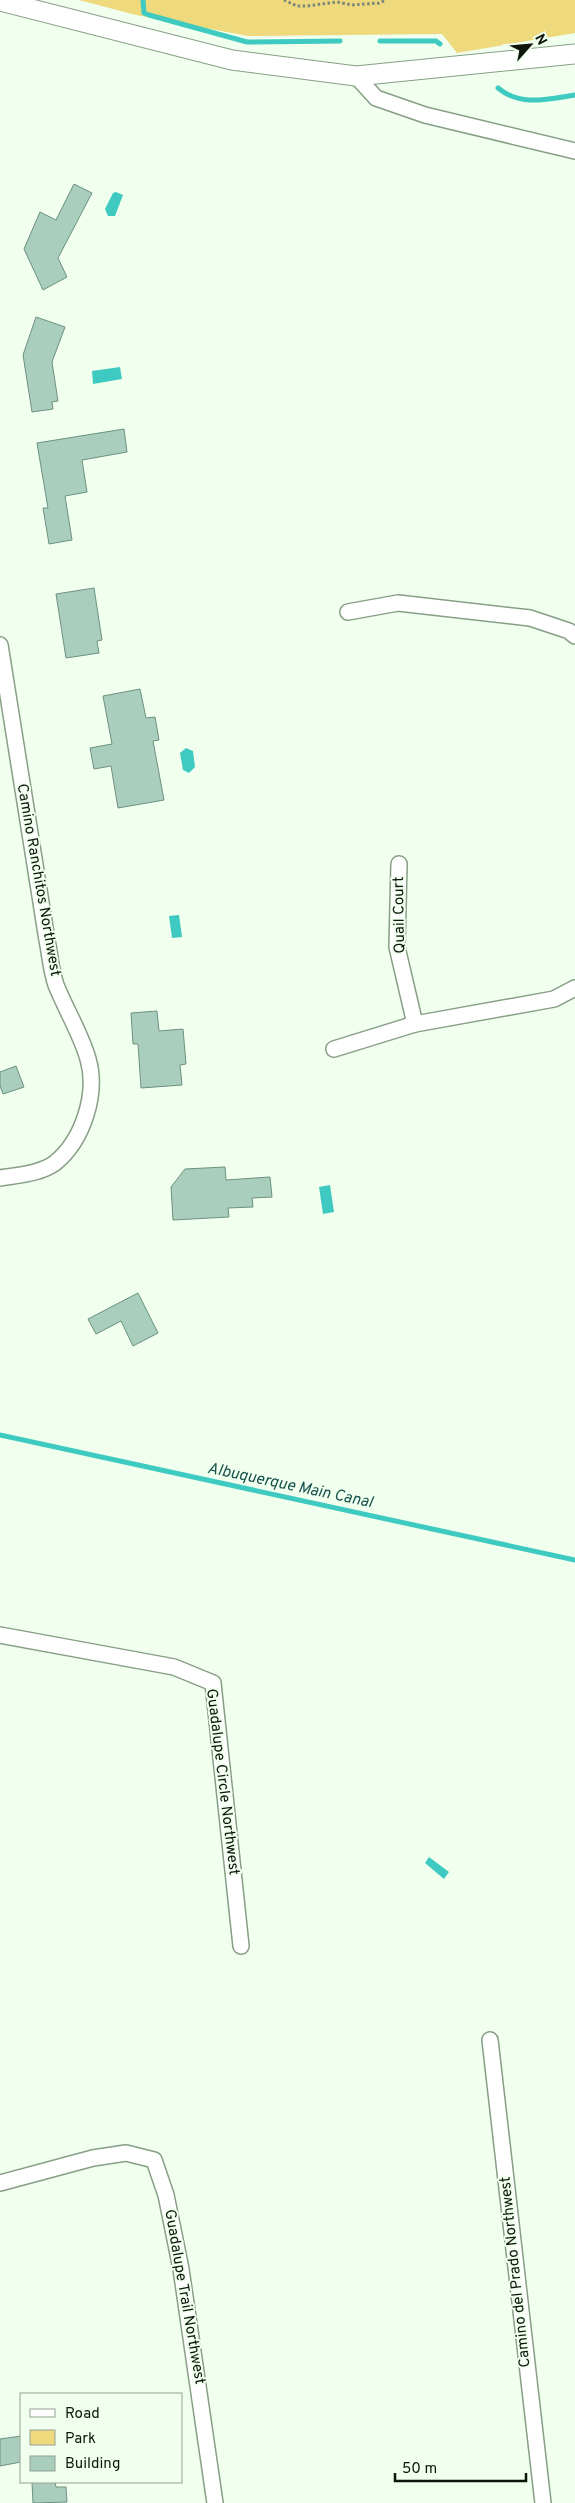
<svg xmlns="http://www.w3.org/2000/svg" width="575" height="2503" font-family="Overpass,sans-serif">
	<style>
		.green { fill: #eed97c }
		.water { fill: #3ecac1 }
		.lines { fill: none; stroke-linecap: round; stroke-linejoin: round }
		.stream { stroke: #3ecac1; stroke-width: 5 }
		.building { fill: #aacebe; stroke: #6d9080 }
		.minor-casing { stroke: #879f85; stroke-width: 18 }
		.tertiary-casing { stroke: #879f85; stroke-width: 21 }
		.path { stroke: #7b877a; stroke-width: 3; stroke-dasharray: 2.5 2.5; stroke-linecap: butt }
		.minor { stroke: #fff; stroke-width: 15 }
		.tertiary { stroke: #fff; stroke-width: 19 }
		.labels { text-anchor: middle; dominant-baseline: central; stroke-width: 4; stroke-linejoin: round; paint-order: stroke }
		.street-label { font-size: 15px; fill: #0d150c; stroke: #f0ffee }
		.water-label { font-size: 16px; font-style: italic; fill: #17514d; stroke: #f0ffee }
	</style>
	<rect width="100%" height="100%" fill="#f0ffee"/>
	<polygon class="green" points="79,0 575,0 575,33 457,53 442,34 248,36 136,15"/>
	<g class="water">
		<polygon points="116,192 123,195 115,216 108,216 105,209 113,193"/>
		<polygon points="120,367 122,379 93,384 92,371"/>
		<polygon points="186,748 193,751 195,767 189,773 183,770 180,753"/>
		<polygon points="179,915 182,937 172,938 169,916"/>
		<polygon points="330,1185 334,1212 323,1214 319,1187"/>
		<polygon points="429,1857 449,1872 444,1879 425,1863"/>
	</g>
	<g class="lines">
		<g class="stream">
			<polyline points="143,0 144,13 149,15 247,42 340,41"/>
			<polyline points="380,41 436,41 440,44"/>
			<path d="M498,88c23,19 50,11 77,7"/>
			<polyline points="0,1435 575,1560"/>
		</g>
	</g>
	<g class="building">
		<polygon points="74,184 92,193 58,258 67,277 43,290 24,249 40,212 56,220"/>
		<polygon points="36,317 65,327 52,362 58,401 52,402 53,409 32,412 23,355"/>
		<polygon points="124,429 127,452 82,460 87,492 65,496 72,540 49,544 43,508 48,508 37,443"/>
		<polygon points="94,588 102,640 97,641 99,653 66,658 56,594"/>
		<polygon points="140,689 146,718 155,717 159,740 153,741 164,800 118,808 111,766 94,769 90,748 112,744 103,696"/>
		<polygon points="157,1011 159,1031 183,1029 186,1064 180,1065 182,1085 141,1088 138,1044 133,1044 131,1013"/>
		<polygon points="16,1066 24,1087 3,1094 0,1086 0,1072"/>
		<polygon points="225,1167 226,1180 270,1177 272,1197 252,1198 253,1207 228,1208 229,1217 173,1220 171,1187 185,1169"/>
		<polygon points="138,1293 158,1333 133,1346 121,1321 96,1334 88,1319"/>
		<polygon points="21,2436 21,2462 0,2466 0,2439"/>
		<polygon points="32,2482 55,2482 56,2487 66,2487 67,2502 33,2503"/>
	</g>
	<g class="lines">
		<defs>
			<g id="minor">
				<polyline points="356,76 376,98 425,115 575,151"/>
				<polyline points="348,612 398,603 530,618 569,631 575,636"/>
				<path d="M0,645l47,295c3,15 4,31 9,45 10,25 25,49 32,74 10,35 -5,81 -33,104 -15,11 -38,12 -55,15"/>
				<polyline points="399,864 397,947 415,1024"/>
				<polyline points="334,1049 415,1024 554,999 575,988"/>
				<polyline points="0,1635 174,1667 213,1683 241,1946"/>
				<polyline points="490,2040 543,2503"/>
				<polyline points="0,2183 93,2158 126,2153 154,2160 166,2195 181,2269 215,2503"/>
			</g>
			<polyline id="tertiary" points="0,1 232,60 356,76 575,54"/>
		</defs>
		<use href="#minor" class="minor-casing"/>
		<use href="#tertiary" class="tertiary-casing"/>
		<polyline class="path" points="284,0 297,6 307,6 337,2 352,5 379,3 386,0"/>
		<use href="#minor" class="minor"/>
		<use href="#tertiary" class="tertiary"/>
	</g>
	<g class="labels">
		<g class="street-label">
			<text transform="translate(38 880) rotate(80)">Camino Ranchitos Northwest</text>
			<text transform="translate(400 915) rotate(-91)">Quail Court</text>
			<text transform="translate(222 1782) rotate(83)">Guadalupe Circle Northwest</text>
			<text transform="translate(516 2272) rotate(-96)">Camino del Prado Northwest</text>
			<text transform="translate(184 2297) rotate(80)">Guadalupe Trail Northwest</text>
		</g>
		<g class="water-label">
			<text transform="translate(290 1486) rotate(12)">Albuquerque Main Canal</text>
		</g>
	</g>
	<rect x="20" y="2393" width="162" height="90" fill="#f0ffee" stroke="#95a194"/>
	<rect x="30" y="2409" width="25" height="8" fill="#ffffff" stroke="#95a194"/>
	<text x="65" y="2418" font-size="15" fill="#0d150c">Road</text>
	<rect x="30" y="2430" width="25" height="15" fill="#eed97c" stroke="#95a194"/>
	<text x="65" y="2443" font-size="15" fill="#0d150c">Park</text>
	<rect x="30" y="2456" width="25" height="15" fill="#aacebe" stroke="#95a194"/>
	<text x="65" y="2468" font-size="15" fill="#0d150c">Building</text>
	<g transform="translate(530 45) rotate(63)" stroke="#f0ffee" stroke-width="4" paint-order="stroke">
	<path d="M0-4L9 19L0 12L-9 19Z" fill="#0d150c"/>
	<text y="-8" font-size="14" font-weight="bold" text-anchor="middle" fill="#0d150c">N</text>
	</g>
	<path d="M395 2473v8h131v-8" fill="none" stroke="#0d150c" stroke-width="2.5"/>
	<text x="402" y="2473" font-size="15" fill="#0d150c" stroke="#f0ffee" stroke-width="4" paint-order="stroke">50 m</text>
</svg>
